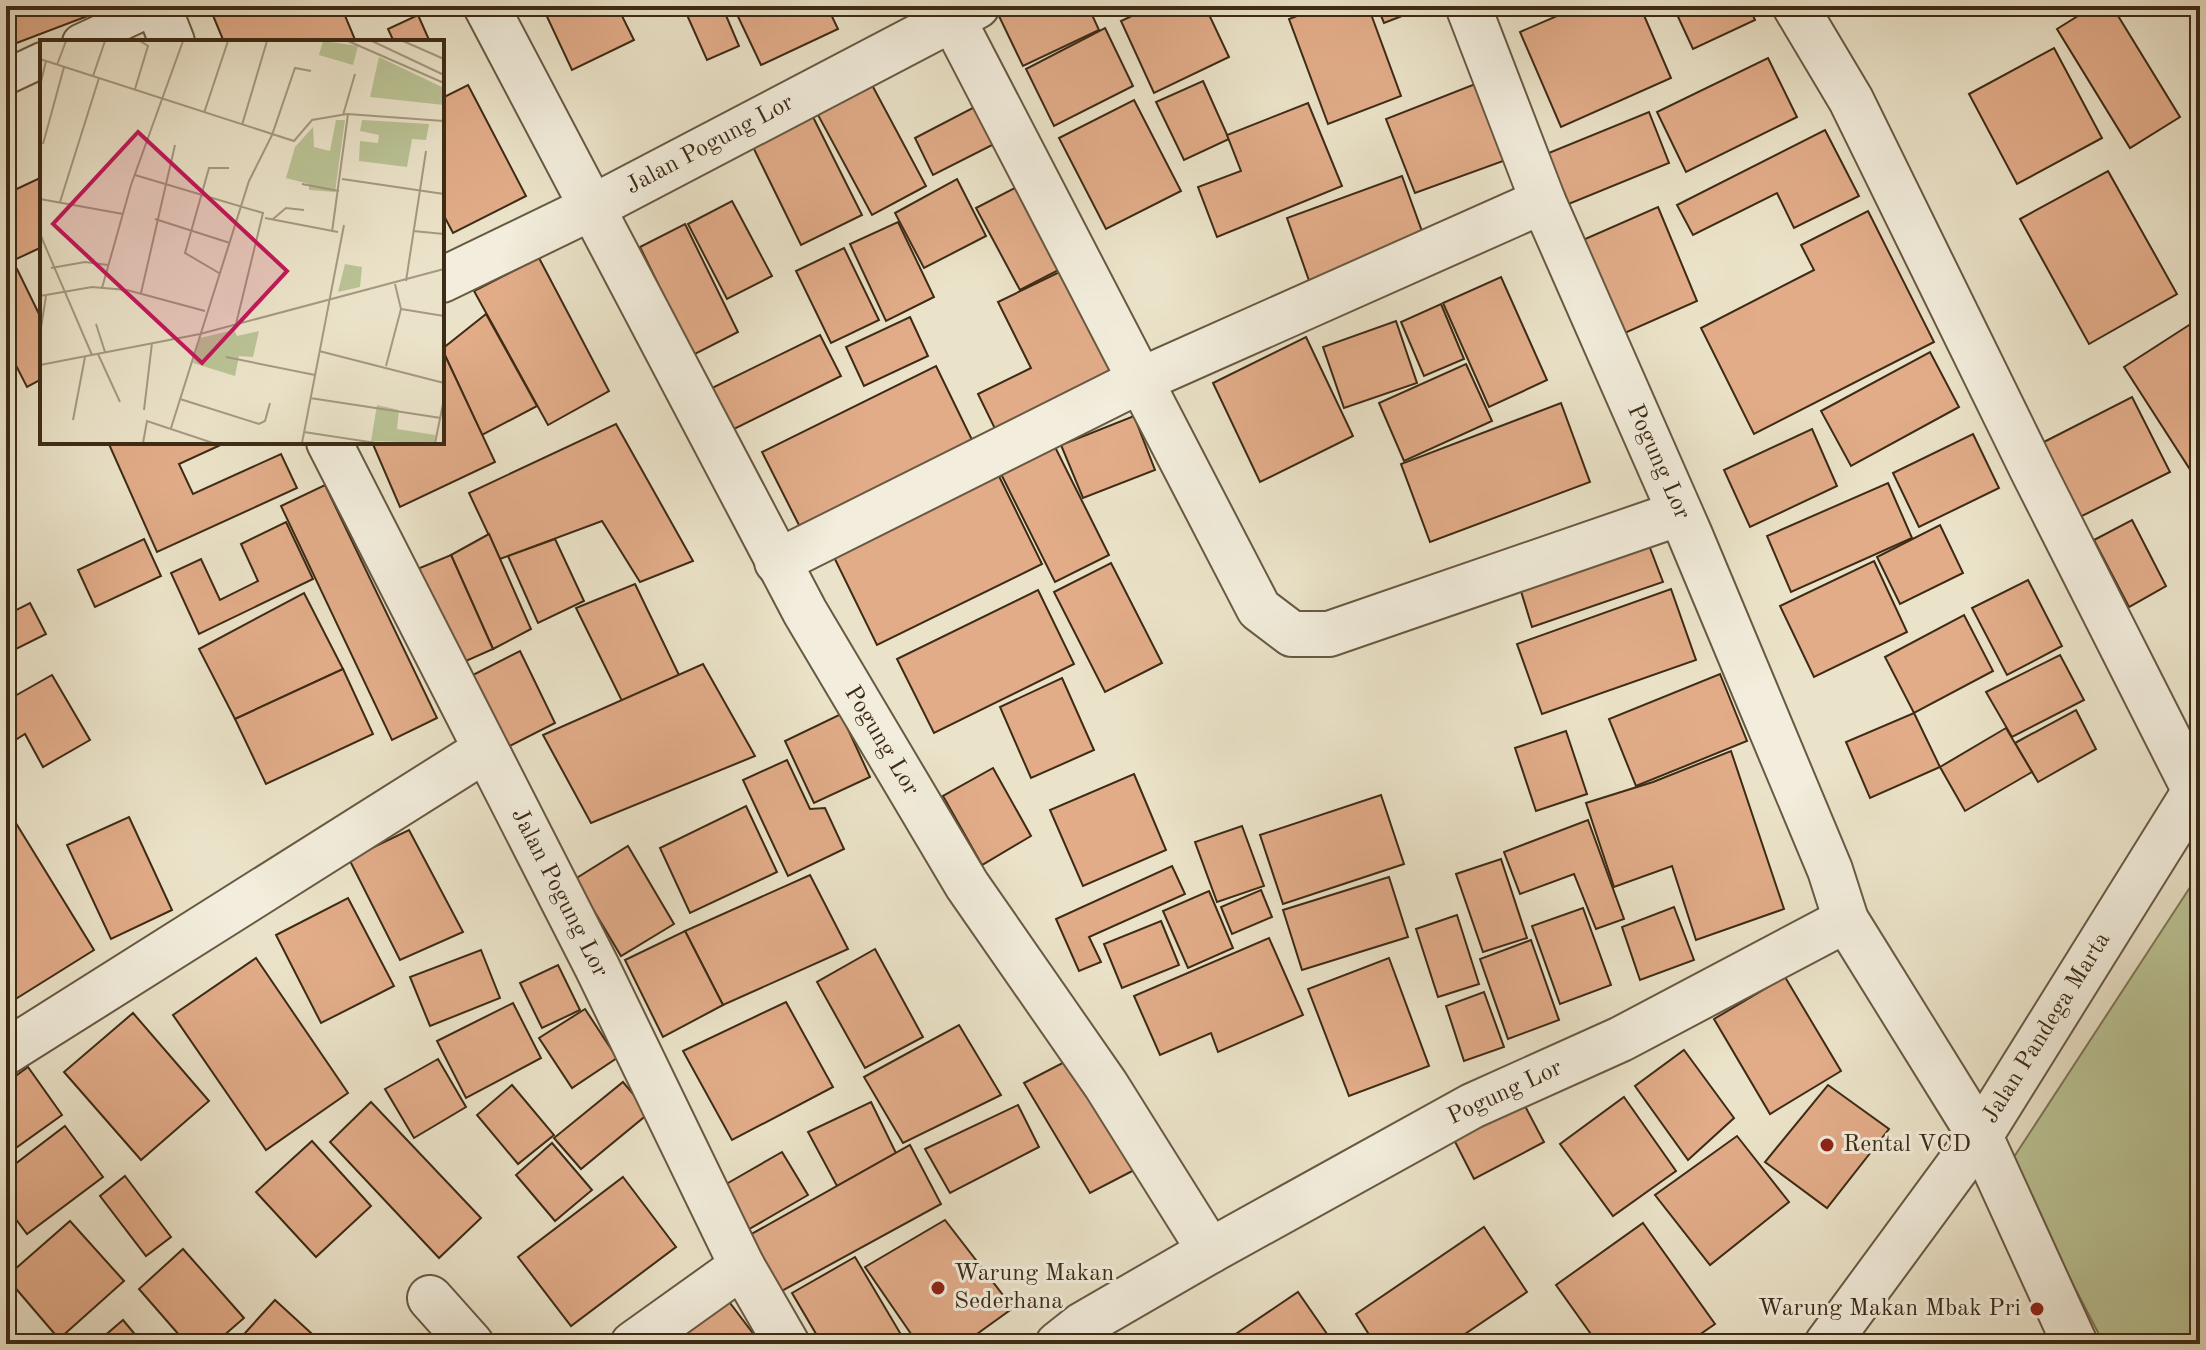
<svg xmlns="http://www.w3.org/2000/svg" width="2206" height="1350" font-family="'Old Standard TT',serif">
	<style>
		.green { fill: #bac395; stroke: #7c7755; stroke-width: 2 }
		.building { fill: #e2ac89; stroke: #3d2b15; stroke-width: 2 }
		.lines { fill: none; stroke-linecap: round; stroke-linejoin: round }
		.service-casing { stroke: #685942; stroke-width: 38 }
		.minor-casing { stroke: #685942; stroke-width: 48 }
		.tertiary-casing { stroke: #685942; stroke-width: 48 }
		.service { stroke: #f2eddc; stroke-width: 34 }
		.minor { stroke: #f2eddc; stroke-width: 44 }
		.tertiary { stroke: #f2eddc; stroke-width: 44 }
		.poi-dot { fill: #8f2418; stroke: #f2eddc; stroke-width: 3 }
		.labels { text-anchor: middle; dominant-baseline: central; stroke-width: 6; stroke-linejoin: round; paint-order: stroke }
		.street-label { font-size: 24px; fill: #3d2b15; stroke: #f2eddc }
		.poi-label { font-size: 24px; fill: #3d2b15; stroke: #f2eddc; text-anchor: start }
		.inset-road { fill: none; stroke: #a59981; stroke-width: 2 }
		.view { fill: #c2185b; fill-opacity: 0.15; stroke: #c2185b; stroke-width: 4 }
		.inset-edge { fill: none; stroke: #3d2b15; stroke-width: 4 }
	</style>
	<rect width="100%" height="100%" fill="#ebe3c9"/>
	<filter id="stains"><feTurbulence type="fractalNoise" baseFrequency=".0025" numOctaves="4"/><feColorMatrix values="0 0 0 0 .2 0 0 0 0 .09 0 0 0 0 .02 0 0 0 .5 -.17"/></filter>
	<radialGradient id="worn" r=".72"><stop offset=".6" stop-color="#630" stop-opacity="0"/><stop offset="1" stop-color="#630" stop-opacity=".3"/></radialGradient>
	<polygon class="green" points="2200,872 2200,1344 2104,1344 2010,1163"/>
	<g class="building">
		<polygon points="6,6 99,6 101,11 6,47"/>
		<polygon points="209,6 341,6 356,42 224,42"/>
		<polygon points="542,6 617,6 634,40 572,70"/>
		<polygon points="683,6 722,6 739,46 707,60"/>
		<polygon points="733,6 827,6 838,29 761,65"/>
		<polygon points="1008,6 1088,6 1099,30 1023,66 997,12"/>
		<polygon points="1153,6 1205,6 1229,57 1154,93 1121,21"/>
		<polygon points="1323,6 1368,6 1401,96 1328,124 1289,19"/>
		<polygon points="1377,6 1428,6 1384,23"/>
		<polygon points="1580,6 1640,6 1671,78 1561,127 1520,32"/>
		<polygon points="1673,6 1749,6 1755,20 1693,49"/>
		<polygon points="2094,6 2112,6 2180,117 2130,148 2057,29"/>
		<polygon points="418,15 430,42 394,42 388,29"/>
		<polygon points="1105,28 1133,86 1054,126 1026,69"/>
		<polygon points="2054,48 2102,138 2017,184 1969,94"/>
		<polygon points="1768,58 1797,117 1686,172 1657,112"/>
		<polygon points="1488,79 1517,156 1415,193 1386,119"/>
		<polygon points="1203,81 1229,139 1184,160 1156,102"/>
		<polygon points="468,85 526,196 453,233 442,212 442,98"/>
		<polygon points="872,85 926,186 872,215 818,115"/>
		<polygon points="988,100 1008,137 933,175 915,138"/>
		<polygon points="1134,100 1181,191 1106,229 1059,138"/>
		<polygon points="1308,103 1342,186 1217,237 1198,187 1241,171 1227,135"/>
		<polygon points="1649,112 1669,163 1554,210 1534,159"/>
		<polygon points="813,117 862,215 801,245 753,147"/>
		<polygon points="1825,130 1859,196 1794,228 1777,193 1693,235 1677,205"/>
		<polygon points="2108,171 2177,294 2089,344 2020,219"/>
		<polygon points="1402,176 1428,248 1312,289 1287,218"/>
		<polygon points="42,177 42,247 10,262 6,254 6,194"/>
		<polygon points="1034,178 1076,261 1020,290 976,208"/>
		<polygon points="957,179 986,236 924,268 895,213"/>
		<polygon points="732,201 772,276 727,299 688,224"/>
		<polygon points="1658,207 1697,301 1618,336 1576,243"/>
		<polygon points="1868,211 1934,342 1754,434 1701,328 1814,270 1801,245"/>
		<polygon points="898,222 934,297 886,321 850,244"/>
		<polygon points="685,224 738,332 693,355 640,247"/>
		<polygon points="844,248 879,320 831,343 796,271"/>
		<polygon points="539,258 609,391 548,425 474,291"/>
		<polygon points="1074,265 1128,375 1000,439 978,394 1031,368 998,302"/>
		<polygon points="17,269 42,320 42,379 27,387 6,346 6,275"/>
		<polygon points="1501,277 1547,380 1489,407 1443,303"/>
		<polygon points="1441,304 1464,359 1424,376 1401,322"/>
		<polygon points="486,314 537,406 482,435 442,349"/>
		<polygon points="910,317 928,356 864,386 846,347"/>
		<polygon points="2200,318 2200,485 2124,367"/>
		<polygon points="1396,321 1417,383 1344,408 1323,347"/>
		<polygon points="820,335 841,376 726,433 706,391"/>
		<polygon points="1306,337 1353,436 1260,482 1213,383"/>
		<polygon points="442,349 495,462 400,507 372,442 442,442"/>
		<polygon points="1930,352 1959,407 1851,466 1821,411"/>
		<polygon points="1466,364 1492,421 1404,461 1379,403"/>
		<polygon points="936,366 976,448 803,533 762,452"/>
		<polygon points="2132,397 2170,472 2074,520 2036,446"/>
		<polygon points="1561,403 1590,482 1430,542 1401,464"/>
		<polygon points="1134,416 1155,470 1083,498 1061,445"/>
		<polygon points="616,424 693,561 640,582 602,521 500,559 469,493"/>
		<polygon points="1812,429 1837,486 1750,527 1724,470"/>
		<polygon points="1973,434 1999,488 1919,527 1893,473"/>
		<polygon points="108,442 227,442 179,464 193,494 281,454 297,488 157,552"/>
		<polygon points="1053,443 1109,555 1055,582 999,470"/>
		<polygon points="994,466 1042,564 877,645 829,547"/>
		<polygon points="1888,483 1912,538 1791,592 1767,536"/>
		<polygon points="325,485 437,718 392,740 281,506"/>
		<polygon points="2132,520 2166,586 2129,607 2094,540"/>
		<polygon points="286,522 313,579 199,634 171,573 201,559 220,600 258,581 241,544"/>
		<polygon points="1940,525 1963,573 1900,604 1877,557"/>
		<polygon points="1642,527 1663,582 1532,627 1516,575"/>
		<polygon points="489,534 531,629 493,649 451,555"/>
		<polygon points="144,539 161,576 95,607 78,570"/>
		<polygon points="555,539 584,601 538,623 508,556"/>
		<polygon points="451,555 493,649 448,669 403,575"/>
		<polygon points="1874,561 1907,632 1814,677 1780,606"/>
		<polygon points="1111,563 1162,663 1105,692 1054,592"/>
		<polygon points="2028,580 2062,646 2007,675 1972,608"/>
		<polygon points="635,584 679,675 622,701 576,608"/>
		<polygon points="1671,589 1696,660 1542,714 1517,644"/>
		<polygon points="1038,590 1074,664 934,733 897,659"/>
		<polygon points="304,593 343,669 235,719 199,649"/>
		<polygon points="30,603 46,634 6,654 6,615"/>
		<polygon points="1964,615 1993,671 1914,713 1885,657"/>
		<polygon points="520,651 555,723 506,748 471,676"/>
		<polygon points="2060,655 2084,700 2012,737 1986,692"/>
		<polygon points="703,664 755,756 591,823 543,735"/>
		<polygon points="343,669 373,734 266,784 235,719"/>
		<polygon points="1720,674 1747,741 1636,786 1609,719"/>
		<polygon points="52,675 90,740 43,767 25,734 6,746 6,701"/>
		<polygon points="1062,678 1094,750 1031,778 1000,707"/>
		<polygon points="2076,710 2096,749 2038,782 2015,743"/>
		<polygon points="1914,713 1940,767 1870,798 1846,742"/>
		<polygon points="841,714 870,777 814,803 785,741"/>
		<polygon points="2006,728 2032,772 1965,811 1940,767"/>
		<polygon points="1566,731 1587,794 1536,811 1515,748"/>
		<polygon points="1731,751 1784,909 1696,940 1672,866 1614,887 1586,803 1653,782"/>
		<polygon points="787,760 810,809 825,808 844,849 788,876 743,780"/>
		<polygon points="993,768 1031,836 982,865 943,796"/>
		<polygon points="1134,774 1166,850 1083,886 1050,810"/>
		<polygon points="1381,795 1404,864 1283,904 1260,835"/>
		<polygon points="746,806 777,872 690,913 660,848"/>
		<polygon points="6,807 94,950 6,1005"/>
		<polygon points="129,817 172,910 111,939 67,845"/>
		<polygon points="1588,820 1624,919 1596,929 1574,874 1520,894 1504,852"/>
		<polygon points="1242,826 1264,886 1217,902 1195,842"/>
		<polygon points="409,830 463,932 400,960 349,859"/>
		<polygon points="628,846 674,924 621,956 575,879"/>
		<polygon points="1501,859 1527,938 1483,952 1456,874"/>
		<polygon points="1172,866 1185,894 1089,937 1101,962 1079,971 1056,919"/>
		<polygon points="810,875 848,949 723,1005 685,931"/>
		<polygon points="1389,877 1408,937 1302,970 1283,910"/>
		<polygon points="1261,890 1272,917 1232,934 1221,907"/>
		<polygon points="1209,891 1233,948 1188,968 1163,911"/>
		<polygon points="348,898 394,986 321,1023 276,935"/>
		<polygon points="1674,907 1694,960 1640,980 1622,927"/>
		<polygon points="1583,908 1611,985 1560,1004 1532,926"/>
		<polygon points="1457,915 1479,984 1438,997 1416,929"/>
		<polygon points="1161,921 1179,965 1122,988 1104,944"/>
		<polygon points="685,931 723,1005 663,1037 625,960"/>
		<polygon points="1269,938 1303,1015 1218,1052 1211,1033 1160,1055 1134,996"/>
		<polygon points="1531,940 1559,1020 1508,1039 1480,959"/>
		<polygon points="875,949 923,1037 865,1068 817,982"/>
		<polygon points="481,950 500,998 430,1026 410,977"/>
		<polygon points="256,958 348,1093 266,1150 173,1015"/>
		<polygon points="1389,958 1429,1066 1349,1096 1308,989"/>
		<polygon points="558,965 580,1010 542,1028 520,983"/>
		<polygon points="1785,977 1841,1071 1770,1114 1714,1019"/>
		<polygon points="1484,992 1504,1047 1464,1061 1446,1006"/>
		<polygon points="786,1002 833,1087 732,1140 683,1051"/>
		<polygon points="513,1003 541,1058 466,1098 437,1041"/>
		<polygon points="585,1009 617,1058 572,1088 539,1038"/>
		<polygon points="133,1013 209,1101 141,1160 64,1072"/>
		<polygon points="959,1025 1001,1095 903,1143 864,1077"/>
		<polygon points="1684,1050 1734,1118 1688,1160 1635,1086"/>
		<polygon points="1076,1056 1140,1167 1090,1193 1024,1083"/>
		<polygon points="438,1059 466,1107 414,1138 385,1089"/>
		<polygon points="28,1067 62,1115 6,1155 6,1083"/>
		<polygon points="623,1082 649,1113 581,1169 554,1138"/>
		<polygon points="512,1085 554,1135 518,1164 477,1115"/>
		<polygon points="1828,1085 1889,1129 1827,1208 1765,1162"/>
		<polygon points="1517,1091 1544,1142 1474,1179 1448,1128"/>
		<polygon points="1624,1097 1676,1171 1613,1216 1560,1144"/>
		<polygon points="371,1102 481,1218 439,1258 330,1142"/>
		<polygon points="871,1102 896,1153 837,1186 808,1132"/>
		<polygon points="1018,1105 1039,1147 950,1193 925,1149"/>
		<polygon points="65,1126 103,1177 27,1234 6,1206 6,1171"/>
		<polygon points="1737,1136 1789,1202 1710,1265 1655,1195"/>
		<polygon points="312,1141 371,1206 316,1257 256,1192"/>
		<polygon points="552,1143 592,1190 555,1221 516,1175"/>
		<polygon points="910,1145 941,1204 780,1292 748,1236"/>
		<polygon points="782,1152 808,1195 739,1235 714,1191"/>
		<polygon points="125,1176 171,1237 146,1256 100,1196"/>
		<polygon points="623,1177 676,1247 571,1326 518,1257"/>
		<polygon points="945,1220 1013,1308 963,1344 918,1344 865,1267"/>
		<polygon points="70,1221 124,1281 59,1339 6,1277"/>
		<polygon points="1643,1223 1715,1324 1686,1344 1598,1344 1556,1285"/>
		<polygon points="1484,1227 1527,1292 1450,1344 1375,1344 1356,1314"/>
		<polygon points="183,1249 244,1318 214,1344 187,1344 139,1289"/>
		<polygon points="855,1257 906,1343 904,1344 822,1344 792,1293"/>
		<polygon points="1298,1292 1334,1344 1221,1344"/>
		<polygon points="724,1295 761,1344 662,1344"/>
		<polygon points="275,1300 323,1344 235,1344"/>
		<polygon points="123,1320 143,1344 95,1344"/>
	</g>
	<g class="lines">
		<defs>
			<g id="service">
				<polyline points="80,42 157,6"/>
				<polyline points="6,77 42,60"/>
			</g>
			<g id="minor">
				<polyline points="158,6 172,42"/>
				<polyline points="486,6 805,612 967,885 1106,1085 1210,1251"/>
				<polyline points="946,6 1259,609 1292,634 1329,634 1680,513"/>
				<polyline points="1468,6 1543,201 1690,535 1830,870 1846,920 1980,1136 2075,1344"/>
				<polyline points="1795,6 1851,100 2033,471 2195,791"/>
				<polyline points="442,280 595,206 977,6"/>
				<polyline points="329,442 597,967 742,1266 787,1344"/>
				<polyline points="777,562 1141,380 1543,201"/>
				<polyline points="6,1052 485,750"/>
				<polyline points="430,1298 471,1344"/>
				<polyline points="633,1344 742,1266"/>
				<polyline points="1058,1344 1082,1325 1210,1251 1472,1106 1621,1039 1846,920"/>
			</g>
			<polyline id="tertiary" points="1827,1344 1980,1136 2200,783"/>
		</defs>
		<use href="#service" class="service-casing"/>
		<use href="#minor" class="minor-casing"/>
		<use href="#tertiary" class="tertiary-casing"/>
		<use href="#service" class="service"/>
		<use href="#minor" class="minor"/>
		<use href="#tertiary" class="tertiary"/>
	</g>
	<g class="poi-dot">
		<circle cx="1827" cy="1145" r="8"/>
		<circle cx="938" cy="1288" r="8"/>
		<circle cx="2037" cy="1309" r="8"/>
	</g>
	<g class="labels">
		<g class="street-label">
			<text transform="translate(710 145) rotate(-28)">Jalan Pogung Lor</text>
			<text transform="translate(1658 462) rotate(66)">Pogung Lor</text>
			<text transform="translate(881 741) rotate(59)">Pogung Lor</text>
			<text transform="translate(559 893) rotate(63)">Jalan Pogung Lor</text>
			<text transform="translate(2047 1028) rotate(-58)">Jalan Pandega Marta</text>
			<text transform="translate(1505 1093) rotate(-25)">Pogung Lor</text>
		</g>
		<g class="poi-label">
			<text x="1843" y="1145">Rental VCD</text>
			<text x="954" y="1274">Warung Makan<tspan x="954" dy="28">Sederhana</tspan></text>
			<text x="2021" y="1309" text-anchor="end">Warung Makan Mbak Pri</text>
		</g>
	</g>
	<g transform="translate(40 40)">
		<rect width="404" height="404" fill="#ebe3c9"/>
		<path d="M283,1l35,5 -5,19 -34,-10zM339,17l65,31v17l-74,-8zM296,80h9l-10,72 -26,-2v-6l-23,-6 9,-31 18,-20 1,20 16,4zM322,80l67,4 -3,16 -14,-1 -5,28 -48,-6 1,-20 18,2 1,-8 -19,-4zM305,224l17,3 -2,20 -22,5zM194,290l3,6 22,-5 -6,26 -14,-1 -4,20 -42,-13 7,-25zM337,365l22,5 -2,19 38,6 -1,8 -63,-2z" fill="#bac395"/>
		<path class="inset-road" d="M308,1l96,42M332,1l72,34M363,1l41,18M0,19l254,82 18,-21 35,-6 97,7M17,25l9,-24M53,36l12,-35M0,46l6,-25M95,49l13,-43 -8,-5M164,73l24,-72M303,75l12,-41M202,85l25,-84M3,104l21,-77M95,135l128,38 -27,111M302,139l102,15M262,144l37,7M0,159l83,15M20,162l39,-124M225,178l73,14M115,179l75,24M233,179l13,-11 18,2M373,191l31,3M292,192l16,-118M0,194l52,121M11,228l34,-6 23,3M179,233l-34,-20 24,-85h20M366,241l20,-130M62,248l29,-103 52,-144M101,253l34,-148M0,256l52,-9 35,3 78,21M361,269l43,7M56,284l9,28M0,294l6,-38M279,311l125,32M58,314l22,48M186,317l89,18M0,325l160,-31 244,-65M346,326l15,-57 -6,-25M270,358l131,20M140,359l79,25 6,-3 5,-18M104,370l8,-67M33,380l12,-63M131,388l78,-247 23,-46 23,-67 16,3M264,392l72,11M103,403l4,-22 66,22M262,403l42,-218M395,403l9,-44"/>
		<path class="view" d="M98,92l149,139 -85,92 -149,-139z"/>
		<rect width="404" height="404" class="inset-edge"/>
	</g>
	<rect width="2206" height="1350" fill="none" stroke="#ebe3c9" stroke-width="32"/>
	<rect x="8" y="8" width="2190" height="1334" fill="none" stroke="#3d2b15" stroke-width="4"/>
	<rect x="16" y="16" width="2174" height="1318" fill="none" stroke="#3d2b15" stroke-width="2"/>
	<rect width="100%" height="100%" filter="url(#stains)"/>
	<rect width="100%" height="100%" fill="url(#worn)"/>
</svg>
